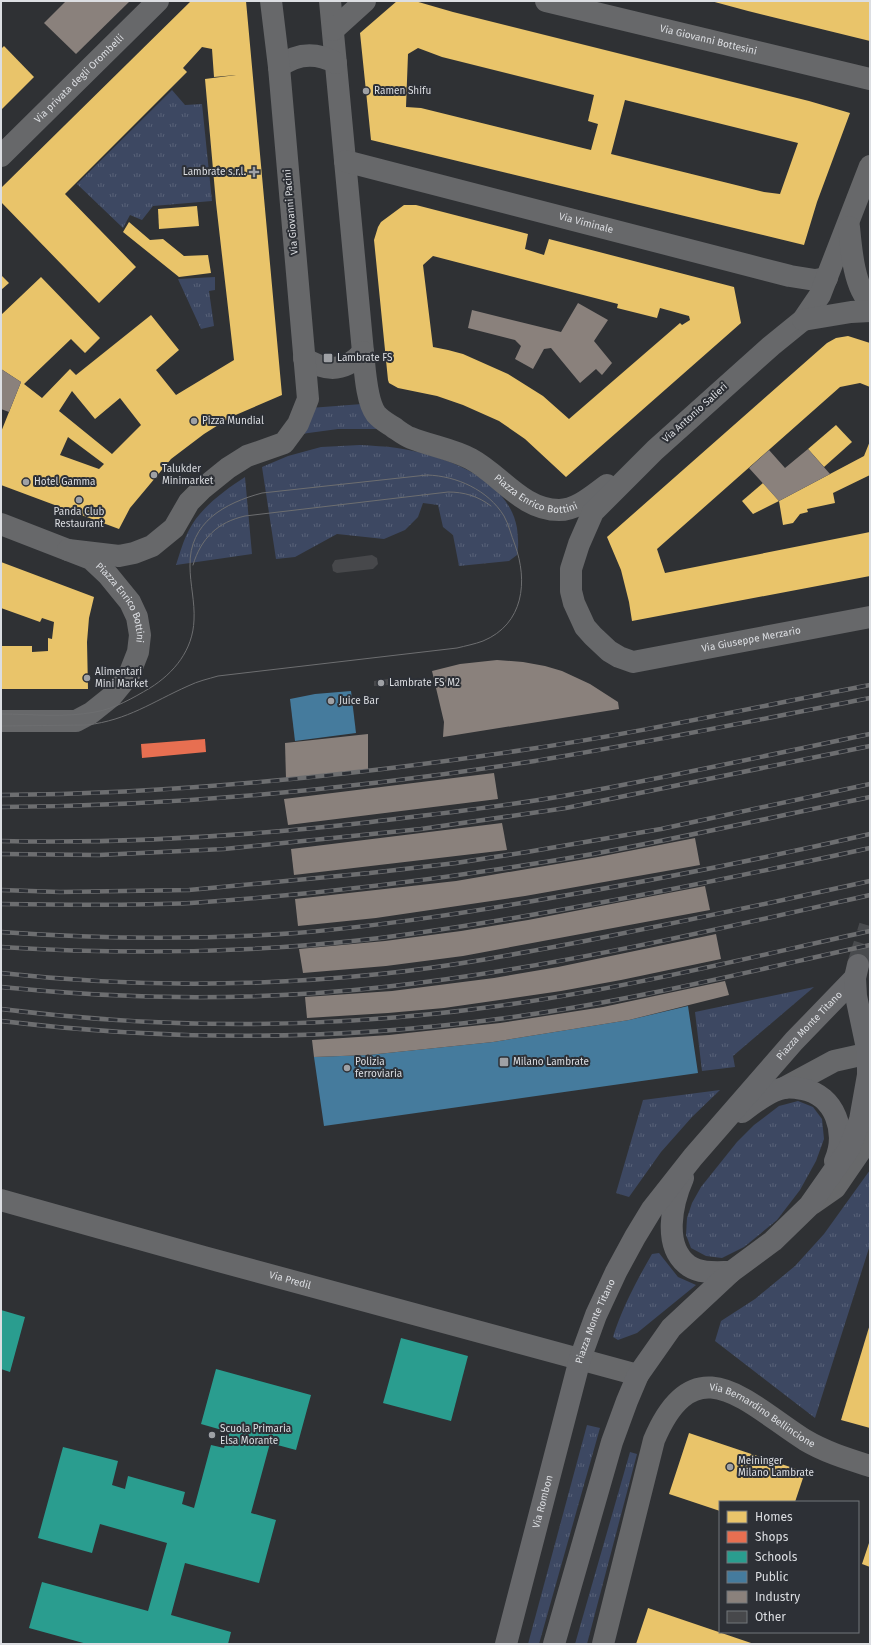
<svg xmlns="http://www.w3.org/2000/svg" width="871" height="1645" font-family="'Fira Sans',sans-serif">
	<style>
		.grass { fill: url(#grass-tufts) }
		.homes { fill: #e9c46a; fill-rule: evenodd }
		.shops { fill: #e76f51 }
		.schools { fill: #2a9d8f }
		.public { fill: #457b9d }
		.industry { fill: #8a817c }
		.building { fill: #47484b }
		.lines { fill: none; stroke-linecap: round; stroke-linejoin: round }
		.major-tunnel { stroke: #494b4e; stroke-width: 22; stroke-dasharray: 22 11; stroke-linecap: butt }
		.minor { stroke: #67686a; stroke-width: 22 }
		.major { stroke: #67686b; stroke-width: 22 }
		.tram { stroke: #6d6e70; stroke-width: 1 }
		.rail-casing { stroke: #6d6e70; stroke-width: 4.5 }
		.rail { stroke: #2d3036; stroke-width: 3; stroke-dasharray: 9; stroke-linecap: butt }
		.poi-dot { fill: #9fa1a5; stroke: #2d3036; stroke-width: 1.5 }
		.labels { text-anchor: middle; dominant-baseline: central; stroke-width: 4; stroke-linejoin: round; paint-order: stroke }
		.street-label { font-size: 10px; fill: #dcdee2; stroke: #2d3036 }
		.poi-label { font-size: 10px; fill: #dcdee2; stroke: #2d3036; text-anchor: start }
	</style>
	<defs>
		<pattern id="grass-tufts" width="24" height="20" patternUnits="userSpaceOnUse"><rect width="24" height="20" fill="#3d4862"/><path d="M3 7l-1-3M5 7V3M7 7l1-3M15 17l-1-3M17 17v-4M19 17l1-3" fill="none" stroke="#586278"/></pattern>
	</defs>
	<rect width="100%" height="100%" fill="#2f3134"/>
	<g class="grass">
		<polygon points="172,90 185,105 202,104 212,201 153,206 142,220 130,215 123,228 77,184"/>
		<polygon points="215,277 215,290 209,291 214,326 201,329 178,279"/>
		<polygon points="362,404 378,429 338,429 301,434 310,408"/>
		<path d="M360,445c13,1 25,1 37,3 45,7 111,29 120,80 1,10 2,18 0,27l-8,6 -50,5 -6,-31 -10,-8 -5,-22 -15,-2 -5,14 -13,13 -21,9 -47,-5 -42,23 -19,2 -14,-92 26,-11 33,-9z"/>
		<path d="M245,477l7,77 -76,11c4,-12 7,-24 13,-35 11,-22 36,-40 56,-53z"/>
		<polygon points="814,987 733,1056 735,1067 702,1071 695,1012"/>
		<polygon points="720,1090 692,1117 661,1152 629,1197 616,1193 643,1100"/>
		<polygon points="798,1101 813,1107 822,1119 824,1139 816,1161 800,1190 777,1220 744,1247 722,1258 706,1256 691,1248 686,1235 687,1218 692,1203 701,1187 737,1142 754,1125 779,1106"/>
		<polygon points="870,1170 870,1245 815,1418 715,1341 721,1321 755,1299 795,1266 824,1234"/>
		<path d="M659,1253l19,24 18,8 -59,48 -19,7 -5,-3c9,-29 24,-57 39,-83z"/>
		<polygon points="587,1425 600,1428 539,1644 528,1644"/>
		<polygon points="630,1452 637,1454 587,1644 575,1644"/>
	</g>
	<g class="homes">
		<path d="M191,1h55l36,394 -51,22 -27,17 -33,25 -41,49 -11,21 -118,-44v-53l20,-50 -20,-13v-54l40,-38 59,61 -15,15 -14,-14 -47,45 18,14 28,-29 6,6 75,-60 28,35 -23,20 20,25 58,-35 -18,-157 -11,-124 31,-4 -22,2 -2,-28 -10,-2 -19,21 4,4 -122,122 71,73 -37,36 -98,-101v-14zM72,391l23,28 25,-21 21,27 -29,29 -53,-43zM68,437l36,27 -5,5 -39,-14z"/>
		<path d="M397,1h18l38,11 356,89 41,12 -33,89 -13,43 -433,-105 -11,-107zM418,48l24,9 152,38 -6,26 10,3 -7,26 -170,-42 -15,-1 2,-53zM625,100l173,43 -18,51 -16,-2 -153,-38z"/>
		<polygon points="711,1 870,1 870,41 748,11"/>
		<polygon points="4,46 34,77 1,110 1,49"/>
		<path d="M404,205h12l112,29 -3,15 19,6 5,-16 185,48 7,36 -175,154 -41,-38 -26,-18 -36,-16 -26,-9 -39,-8 -9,-5 -1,-3 -14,-140 4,-13 3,-5zM433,256l185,48 -1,4 40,10 3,-10 29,8 1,4 -8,5 -2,-2 -111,96 -26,-23 -35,-22 -45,-20 -15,-4 -15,-3 -10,-82z"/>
		<polygon points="197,206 199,226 159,229 158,209"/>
		<polygon points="129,222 150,240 163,239 184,256 208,255 211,273 179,277 123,232"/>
		<polygon points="1,275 9,283 1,290"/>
		<polygon points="848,336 870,343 870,387 860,383 840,387 657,549 665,573 870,532 870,576 632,621 629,602 621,570 607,537 827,343 836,338"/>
		<polygon points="836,425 852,442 824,467 808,449"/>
		<polygon points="870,441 870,475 833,493 835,503 807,509 808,512 800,514 793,523 783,525 779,501 864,456"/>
		<polygon points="763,483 779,501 753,514 742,501"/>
		<polygon points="1,562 94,597 89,618 87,642 88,689 1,689 1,646 32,646 32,652 48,651 48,638 52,639 54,622 42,618 40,622 1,608"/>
		<polygon points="870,1324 870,1428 841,1420"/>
		<polygon points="689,1433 805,1472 795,1502 720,1502 720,1511 669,1494"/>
		<polygon points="870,1540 870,1567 862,1564"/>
		<polygon points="648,1608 754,1644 636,1644"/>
	</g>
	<polygon class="shops" points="205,739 206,752 142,758 141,744"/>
	<g class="schools">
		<polygon points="1,1310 25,1317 10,1372 1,1369"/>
		<polygon points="401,1338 468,1356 451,1421 383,1403"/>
		<polygon points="216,1369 311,1395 296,1450 270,1443 251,1513 276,1520 259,1583 185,1563 171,1615 231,1632 228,1644 87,1644 29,1628 42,1582 148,1611 167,1543 100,1524 92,1553 38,1538 63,1447 118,1461 112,1485 125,1489 128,1476 185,1492 182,1504 194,1508 211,1445 224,1448 229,1432 201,1424"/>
	</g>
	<g class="public">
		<polygon points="351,691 356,733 295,741 290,699 315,694"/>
		<polygon points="688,1006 698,1073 324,1126 314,1057 368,1055 493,1042 629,1020"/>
	</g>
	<g class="industry">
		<polygon points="66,1 130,1 76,54 44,23"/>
		<polygon points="578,303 608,320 594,341 612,363 602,375 596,369 580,383 551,348 544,349 533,369 515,359 521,346 515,340 468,328 472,310 561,332"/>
		<polygon points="1,369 21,382 9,412 1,409"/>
		<polygon points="808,449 830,474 779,501 749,468 769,450 785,468"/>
		<polygon points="497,660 523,662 545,666 562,671 590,684 618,702 619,709 443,737 444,722 432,671 460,664"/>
		<polygon points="368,734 368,770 286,779 285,743"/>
		<polygon points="494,773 498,799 288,825 284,799"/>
		<polygon points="502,823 507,850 294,875 291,849"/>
		<polygon points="695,838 700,865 525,896 376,918 298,926 295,899 456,881 598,857"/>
		<polygon points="705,886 710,910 463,956 386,966 303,973 299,949 385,941 461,931 528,920"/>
		<polygon points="716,934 721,959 621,980 561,991 444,1008 388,1013 307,1018 305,997 392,991 494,978 558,967"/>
		<polygon points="725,981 729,995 629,1020 493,1042 368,1055 314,1057 312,1040 389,1035 500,1023 603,1007"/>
	</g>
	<g class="building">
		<polygon points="372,555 377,558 378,564 373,569 337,573 333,571 332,565 335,560"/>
		<polygon points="388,679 388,685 374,686 374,681"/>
	</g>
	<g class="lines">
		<polyline class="major-tunnel" points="858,965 870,926"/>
		<g class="minor">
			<path id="s1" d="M330,1l33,351c2,17 3,49 13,62 5,6 11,9 17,13 6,4 12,9 18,11 20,8 41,11 60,21 30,16 51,51 88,51 18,0 34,-15 48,-25"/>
			<path id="s2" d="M546,1l324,78"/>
			<polyline points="333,30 365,1"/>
			<path d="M279,67c18,-14 37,-15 57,-4"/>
			<path id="s3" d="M1,156l157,-155"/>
			<path id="s4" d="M345,161l445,115 25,4 12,-2"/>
			<path id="s5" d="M870,166l-50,129 -17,25 -32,26 -116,104 -62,62 -14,32 -8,25v22l3,12 11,24 8,9 16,15 10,6 14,5 237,-45"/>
			<path d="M849,227c2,21 5,61 21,75"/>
			<polyline points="803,320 851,312 870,311"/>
			<path d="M304,358c22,14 41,14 59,-6"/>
			<path id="s6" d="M1,524l90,35 17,16 22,27 7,15 3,18 -2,17 -9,23 -18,22 -20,16 -15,8h-75"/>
			<polyline points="68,550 119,556 134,553 152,546 174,528 189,502 202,489 228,468 247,456 284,443 298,424 308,399 279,67 271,1"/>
			<polyline points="784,1088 834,1061 870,1053"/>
			<path id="s7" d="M1,1200l203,57 434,118"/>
			<polyline points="812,1204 835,1188 870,1137"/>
			<path id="s8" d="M603,1644l51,-204c41,-97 93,-37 151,0 20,12 43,19 65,26"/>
		</g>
		<g class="major">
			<path d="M742,1112c12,-9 27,-21 42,-24 5,-1 13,0 18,1 34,6 45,44 33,72"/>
			<path d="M683,1178c-11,25 -21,69 6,88 12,8 28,6 42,6"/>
			<path id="s9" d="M506,1644l74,-285 16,-44 20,-43 19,-35 17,-28 41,-52 101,-116 61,-63"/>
			<polyline points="554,1644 612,1442 627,1401 638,1375 671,1328 731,1272 773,1241 809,1206 849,1149 860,1120 868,1075 868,1053 856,996 855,978 858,965"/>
		</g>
		<g class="tram">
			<path d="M193,565c8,-27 25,-43 52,-49l203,-24c16,0 30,4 43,14"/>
			<path d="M1,714c31,0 63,4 94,-2 19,-3 38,-14 55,-24 24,-15 43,-38 44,-68 1,-18 -4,-36 -4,-54 -1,-44 35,-63 72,-73l165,-18c30,1 61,15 77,41 5,9 7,19 11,29 13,36 9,79 -32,96 -8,3 -18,5 -26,7l-239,28c-10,3 -20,5 -30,10 -36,16 -60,34 -101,39l-86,1"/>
		</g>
		<defs>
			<g id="rail">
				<path d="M1,795c175,-1 349,-19 522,-45 117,-17 232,-43 347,-65"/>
				<path d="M1,807c176,-1 352,-18 527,-45 114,-18 228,-42 342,-64"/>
				<path d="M1,841c124,3 247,-5 370,-19 64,-8 128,-15 192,-26 103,-18 205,-41 307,-62"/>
				<polyline points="1,854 99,855 224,849 421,829 566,808 870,746"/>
				<polyline points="1,890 60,892 189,890 370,873 456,863 527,852 661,829 870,784"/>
				<path d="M1,904c63,1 127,2 190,-1 135,-9 269,-26 402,-49 93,-17 185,-38 277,-57"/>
				<path d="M1,932c98,7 197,8 295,1 97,-8 193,-24 289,-41 95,-17 190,-36 285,-58"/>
				<path d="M1,947c126,8 253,6 379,-9 71,-9 142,-21 213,-34 93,-17 185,-36 277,-56"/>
				<path d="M1,973c126,14 253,14 379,1 69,-7 137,-20 205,-33 95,-19 190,-39 285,-60"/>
				<path d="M1,987c127,13 256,14 383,0 164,-18 326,-56 486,-92"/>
				<path d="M1,1009c166,21 332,20 497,-3 125,-17 249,-48 372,-75"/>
				<path d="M1,1021c165,20 332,20 497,-2 125,-16 249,-47 372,-74"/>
			</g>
		</defs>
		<use href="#rail" class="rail-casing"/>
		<use href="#rail" class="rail"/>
	</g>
	<g class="poi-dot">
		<circle cx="366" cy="91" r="4"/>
		<path d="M252 166h4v4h4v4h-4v4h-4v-4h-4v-4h4z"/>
		<rect x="323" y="353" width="10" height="10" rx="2"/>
		<circle cx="194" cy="421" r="4"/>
		<circle cx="154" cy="475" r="4"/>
		<circle cx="26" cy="482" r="4"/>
		<circle cx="79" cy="500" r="4"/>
		<circle cx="87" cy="678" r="4"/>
		<circle cx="381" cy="683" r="4"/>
		<circle cx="331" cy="701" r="4"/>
		<rect x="499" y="1057" width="10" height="10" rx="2"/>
		<circle cx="347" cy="1068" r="4"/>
		<circle cx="212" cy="1435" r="4"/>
		<circle cx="730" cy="1467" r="4"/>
	</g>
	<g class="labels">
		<g class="street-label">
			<text stroke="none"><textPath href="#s2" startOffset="167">Via Giovanni Bottesini</textPath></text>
			<text stroke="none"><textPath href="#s3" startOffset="110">Via privata degli Orombelli</textPath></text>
			<text transform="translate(291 212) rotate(-95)">Via Giovanni Pacini</text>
			<text stroke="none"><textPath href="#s4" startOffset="249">Via Viminale</textPath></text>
			<text transform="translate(695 413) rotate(-42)">Via Antonio Salieri</text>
			<text stroke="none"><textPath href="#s1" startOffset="599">Piazza Enrico Bottini</textPath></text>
			<text stroke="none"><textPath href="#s6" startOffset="151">Piazza Enrico Bottini</textPath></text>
			<text stroke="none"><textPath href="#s5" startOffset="756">Via Giuseppe Merzario</textPath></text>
			<text stroke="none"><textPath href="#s9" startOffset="703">Piazza Monte Titano</textPath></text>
			<text stroke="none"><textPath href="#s7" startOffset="300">Via Predil</textPath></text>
			<text stroke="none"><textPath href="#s9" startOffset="335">Piazza Monte Titano</textPath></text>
			<text stroke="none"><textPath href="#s8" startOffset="352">Via Bernardino Bellincione</textPath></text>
			<text stroke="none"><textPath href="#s9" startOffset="147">Via Rombon</textPath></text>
		</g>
		<g class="poi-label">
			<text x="374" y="91">Ramen Shifu</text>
			<text x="246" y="172" text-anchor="end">Lambrate s.r.l.</text>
			<text x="337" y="358">Lambrate FS</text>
			<text x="202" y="421">Pizza Mundial</text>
			<text x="162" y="469">Talukder<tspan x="162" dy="12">Minimarket</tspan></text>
			<text x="34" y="482">Hotel Gamma</text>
			<text x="79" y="512" text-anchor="middle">Panda Club<tspan x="79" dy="12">Restaurant</tspan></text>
			<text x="95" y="672">Alimentari<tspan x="95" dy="12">Mini Market</tspan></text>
			<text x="389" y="683">Lambrate FS M2</text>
			<text x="339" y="701">Juice Bar</text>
			<text x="355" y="1062">Polizia<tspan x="355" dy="12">ferroviaria</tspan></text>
			<text x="513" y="1062">Milano Lambrate</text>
			<text x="220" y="1429">Scuola Primaria<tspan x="220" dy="12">Elsa Morante</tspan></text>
			<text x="738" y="1461">Meininger<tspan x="738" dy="12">Milano Lambrate</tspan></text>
		</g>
	</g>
	<rect width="871" height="1645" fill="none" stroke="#dcdee2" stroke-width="4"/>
	<rect x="719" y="1501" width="140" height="132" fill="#2d3036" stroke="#73767b"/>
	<rect x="727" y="1511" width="20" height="12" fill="#e9c46a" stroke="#73767b"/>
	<text x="755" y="1521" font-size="12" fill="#dcdee2">Homes</text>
	<rect x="727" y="1531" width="20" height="12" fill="#e76f51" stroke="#73767b"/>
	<text x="755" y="1541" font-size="12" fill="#dcdee2">Shops</text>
	<rect x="727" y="1551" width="20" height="12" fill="#2a9d8f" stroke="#73767b"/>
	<text x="755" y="1561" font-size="12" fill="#dcdee2">Schools</text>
	<rect x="727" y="1571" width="20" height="12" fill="#457b9d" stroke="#73767b"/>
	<text x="755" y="1581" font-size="12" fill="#dcdee2">Public</text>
	<rect x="727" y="1591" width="20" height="12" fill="#8a817c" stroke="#73767b"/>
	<text x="755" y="1601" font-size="12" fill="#dcdee2">Industry</text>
	<rect x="727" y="1611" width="20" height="12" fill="#47484b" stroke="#73767b"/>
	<text x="755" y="1621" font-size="12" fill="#dcdee2">Other</text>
</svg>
